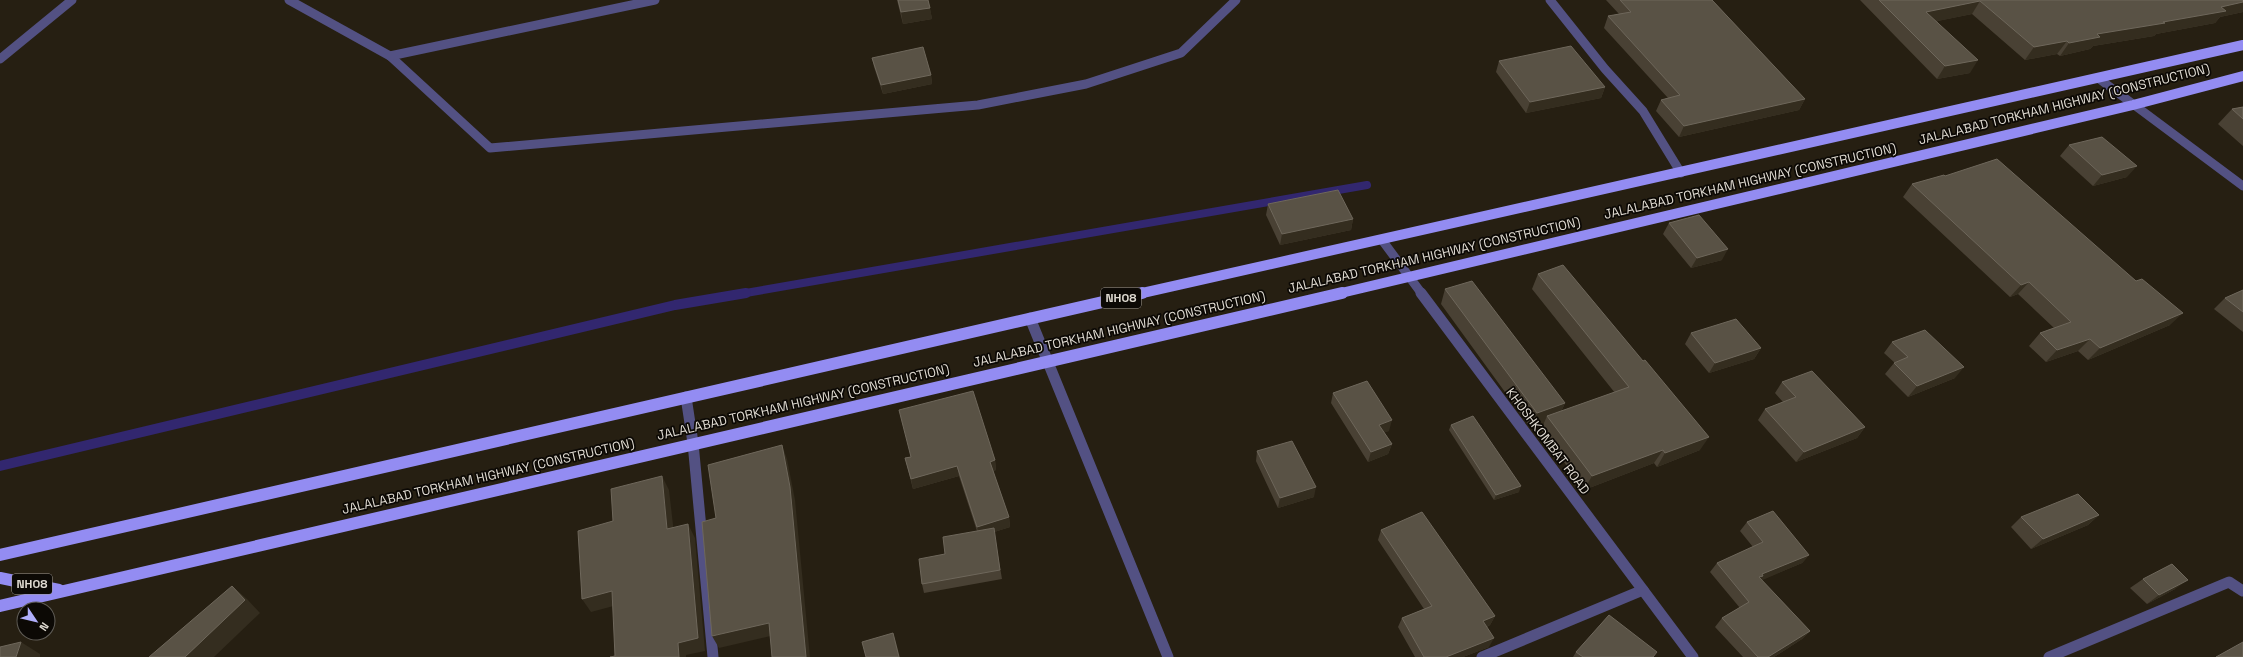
<svg xmlns="http://www.w3.org/2000/svg" width="2243" height="657" font-family="'Space Grotesk',sans-serif">
	<style>
		.lines { fill: none; stroke-linecap: round; stroke-linejoin: round }
		.stream-far1 { stroke: #32276f; stroke-width: 8 }
		.stream { stroke: #32276f; stroke-width: 10 }
		.service { stroke: #535183; stroke-width: 9 }
		.minor-far1 { stroke: #535183; stroke-width: 9 }
		.minor { stroke: #535183; stroke-width: 11 }
		.tertiary-far1 { stroke: #535183; stroke-width: 9 }
		.tertiary { stroke: #535183; stroke-width: 11 }
		.trunk-far1 { stroke: #938cf2; stroke-width: 10 }
		.trunk { stroke: #938cf2; stroke-width: 12 }
		.wall { fill: #494134 }
		.shaded-wall { fill: #342d1f }
		.building { fill: #595245; stroke: #6e675b }
		.labels { text-anchor: middle; dominant-baseline: central; stroke-width: 3.5; stroke-linejoin: round; paint-order: stroke }
		.shield { fill: #0c0905; stroke: #a09b94; stroke-width: 1 }
		.shield-label { font-size: 12px; font-weight: bold; fill: #dfdad1 }
		.street-label { font-size: 13px; fill: #dfdad1; stroke: #0c0905 }
	</style>
	<rect width="100%" height="100%" fill="#261f12"/>
	<g class="lines">
		<polyline class="stream-far1" points="740,294 1367,185"/>
		<polyline class="stream" points="0,466 675,305 746,293"/>
		<g class="service">
			<polyline points="390,56 490,148 978,105 1086,84 1181,53 1236,0"/>
			<polyline points="0,59 72,0"/>
		</g>
		<g class="minor-far1">
			<polyline points="289,0 390,56 655,0"/>
			<polyline points="1550,0 1605,69 1643,111 1681,173"/>
			<polyline points="2098,78 2243,186"/>
		</g>
		<g class="minor">
			<polyline points="1030,318 1168,657"/>
			<polyline points="686,397 693,443 713,657"/>
			<polyline points="1482,657 1643,590"/>
			<polyline points="2049,657 2229,582 2243,591"/>
		</g>
		<polyline class="tertiary-far1" points="1382,240 1422,294"/>
		<polyline class="tertiary" points="1421,293 1693,657"/>
		<g class="trunk-far1">
			<polyline points="1138,294 2243,45"/>
			<polyline points="1337,294 2133,105 2243,76"/>
		</g>
		<g class="trunk">
			<polyline points="0,555 1142,293"/>
			<polyline points="0,578 59,590"/>
			<polyline points="0,606 1342,293"/>
		</g>
	</g>
	<g class="wall">
		<polygon points="897,0 928,0 932,19 903,24"/>
		<polygon points="1606,0 1712,0 1805,99 1799,110 1679,137 1656,111 1661,100 1668,98 1604,28 1608,16 1619,14"/>
		<polygon points="1860,0 2243,0 2243,12 2220,17 2215,23 2156,34 2154,36 2093,46 2090,49 2060,56 2057,54 2025,60 1972,14 1937,21 1970,73 1937,79"/>
		<polygon points="872,58 931,75 932,84 883,94 874,67"/>
		<polygon points="1499,61 1605,87 1601,98 1526,113 1496,72"/>
		<polygon points="2243,107 2243,146 2218,124 2232,109"/>
		<polygon points="2069,145 2127,177 2093,186 2060,156"/>
		<polygon points="1945,176 2170,325 2088,360 2078,351 2046,362 2029,346 2040,333 2054,328 2018,294 2010,297 1903,197 1912,184"/>
		<polygon points="1268,204 1353,219 1351,230 1280,245 1266,215"/>
		<polygon points="1669,223 1722,260 1691,268 1663,234"/>
		<polygon points="1538,274 1700,450 1657,467 1654,463 1584,490 1541,430 1544,423 1531,428 1441,304 1445,289 1565,403 1561,412 1615,393 1532,289"/>
		<polygon points="2243,290 2243,332 2214,309 2225,298"/>
		<polygon points="1691,333 1761,348 1754,359 1709,373 1685,344"/>
		<polygon points="1892,342 1955,378 1908,397 1885,374 1894,363 1895,363 1884,353"/>
		<polygon points="1782,382 1865,427 1857,438 1796,462 1758,420 1765,409 1783,402 1775,393"/>
		<polygon points="1333,393 1389,431 1384,432 1392,444 1388,454 1368,462 1331,403"/>
		<polygon points="1451,425 1519,492 1494,500 1449,430"/>
		<polygon points="1257,451 1314,497 1278,508 1256,461"/>
		<polygon points="911,457 995,460 996,470 993,471 1009,517 1010,527 994,532 1002,579 924,593 922,584 945,554 977,531 959,476 913,489 905,458"/>
		<polygon points="2099,515 2088,525 2031,549 2011,527 2021,517"/>
		<polygon points="1747,522 1809,555 1802,563 1761,580 1810,631 1802,639 1774,657 1743,657 1715,627 1722,618 1740,608 1710,572 1717,563 1753,547 1740,531"/>
		<polygon points="1381,530 1495,616 1490,625 1487,627 1489,647 1463,657 1415,657 1398,627 1402,618 1424,609 1378,540"/>
		<polygon points="2143,579 2175,589 2147,604 2130,588"/>
		<polygon points="1576,652 1653,657 1573,657"/>
	</g>
	<g class="shaded-wall">
		<polygon points="1980,1 1972,14 1919,25 1926,12"/>
		<polygon points="2243,2 2243,12 2220,17 2215,23 2156,34 2154,36 2093,46 2090,49 2060,56 2069,43 2097,34 2163,22 2221,7"/>
		<polygon points="930,8 932,19 903,24 901,12"/>
		<polygon points="2067,41 2057,54 2025,60 2034,47"/>
		<polygon points="1978,60 1970,73 1937,79 1945,66"/>
		<polygon points="931,75 932,84 883,94 881,85"/>
		<polygon points="1605,87 1601,98 1526,113 1530,102"/>
		<polygon points="1805,99 1799,110 1679,137 1684,126"/>
		<polygon points="2137,166 2127,177 2093,186 2102,175"/>
		<polygon points="1353,219 1351,230 1280,245 1282,234"/>
		<polygon points="1728,249 1722,260 1691,268 1697,258"/>
		<polygon points="2029,282 2018,294 2010,297 2021,285"/>
		<polygon points="2183,313 2170,325 2088,360 2100,348"/>
		<polygon points="2090,339 2078,351 2046,362 2057,350"/>
		<polygon points="1761,348 1754,359 1709,373 1715,363"/>
		<polygon points="1964,367 1955,378 1908,397 1917,386"/>
		<polygon points="1565,403 1558,418 1547,416 1544,423 1531,428 1537,413"/>
		<polygon points="1392,420 1389,431 1376,435 1379,425"/>
		<polygon points="1865,427 1857,438 1796,462 1804,452"/>
		<polygon points="1709,437 1700,450 1657,467 1665,453"/>
		<polygon points="1392,444 1388,454 1368,462 1371,452"/>
		<polygon points="782,445 787,459 795,500 810,657 806,657"/>
		<polygon points="1663,450 1654,463 1584,490 1592,476"/>
		<polygon points="995,460 996,470 991,472 990,462"/>
		<polygon points="957,466 959,476 913,489 911,479"/>
		<polygon points="662,476 669,490 675,542 667,529"/>
		<polygon points="1521,486 1519,492 1494,500 1496,495"/>
		<polygon points="1316,487 1314,497 1278,508 1280,498"/>
		<polygon points="2099,515 2088,525 2031,549 2043,539"/>
		<polygon points="1009,517 1010,527 979,537 977,527"/>
		<polygon points="688,524 695,538 705,651 686,655 686,657 679,657 678,643"/>
		<polygon points="1809,555 1802,563 1758,582 1752,586 1762,574"/>
		<polygon points="2188,580 2175,589 2147,604 2159,595"/>
		<polygon points="232,586 247,599 260,613 214,657 185,657"/>
		<polygon points="612,591 621,604 591,612 582,599"/>
		<polygon points="1495,616 1490,625 1479,630 1483,621"/>
		<polygon points="769,623 775,635 719,648 712,636"/>
		<polygon points="1810,631 1802,639 1774,657 1768,657"/>
		<polygon points="893,633 896,642 900,657 899,657"/>
		<polygon points="1494,638 1489,647 1463,657 1446,657"/>
		<polygon points="21,642 40,654 40,657 16,657"/>
	</g>
	<g class="building">
		<polygon points="898,0 928,0 930,8 901,12"/>
		<polygon points="1620,0 1712,0 1805,99 1684,126 1661,100 1680,95 1608,16 1631,12"/>
		<polygon points="1879,0 2243,0 2243,2 2221,7 2226,11 2163,22 2165,23 2097,34 2100,37 2069,43 2067,41 2034,47 1980,1 1926,12 1978,60 1945,66"/>
		<polygon points="1571,46 1605,87 1530,102 1499,61"/>
		<polygon points="923,47 931,75 881,85 872,58"/>
		<polygon points="2243,107 2243,119 2232,109"/>
		<polygon points="2102,137 2137,166 2102,175 2069,145"/>
		<polygon points="1997,159 2136,281 2142,279 2183,313 2100,348 2090,339 2057,350 2040,333 2071,322 2029,282 2021,285 1912,184 1944,175 1945,176"/>
		<polygon points="1338,190 1353,219 1282,234 1268,204"/>
		<polygon points="1699,215 1728,249 1697,258 1669,223"/>
		<polygon points="1563,265 1643,361 1645,360 1709,437 1665,453 1663,450 1592,476 1547,416 1629,387 1538,274"/>
		<polygon points="1472,281 1565,403 1537,413 1445,289"/>
		<polygon points="2243,290 2243,312 2225,298"/>
		<polygon points="1736,319 1761,348 1715,363 1691,333"/>
		<polygon points="1925,330 1964,367 1917,386 1894,363 1908,357 1892,342"/>
		<polygon points="1812,371 1865,427 1804,452 1765,409 1796,397 1782,382"/>
		<polygon points="1367,381 1392,420 1379,425 1392,444 1371,452 1333,393"/>
		<polygon points="973,391 995,460 990,462 1009,517 977,527 957,466 911,479 905,458 911,457 899,410"/>
		<polygon points="1473,416 1521,486 1496,495 1451,425"/>
		<polygon points="1292,441 1316,487 1280,498 1257,451"/>
		<polygon points="782,445 790,487 806,657 772,657 769,623 712,636 702,522 716,518 708,465"/>
		<polygon points="662,476 667,529 688,524 698,638 678,643 679,657 610,657 615,656 612,591 582,599 578,531 613,521 611,489"/>
		<polygon points="2078,494 2099,515 2043,539 2021,517"/>
		<polygon points="1773,511 1809,555 1762,574 1763,576 1759,577 1810,631 1768,657 1758,657 1722,618 1749,602 1717,563 1763,542 1747,522"/>
		<polygon points="1422,512 1495,616 1483,621 1494,638 1446,657 1424,657 1402,618 1432,606 1381,530"/>
		<polygon points="994,528 1000,570 922,584 919,559 945,554 943,537"/>
		<polygon points="2172,564 2188,580 2159,595 2143,579"/>
		<polygon points="232,586 245,600 185,657 149,657"/>
		<polygon points="1609,615 1657,652 1653,657 1583,657 1576,652"/>
		<polygon points="893,633 899,657 866,657 862,642"/>
		<polygon points="21,642 16,657 0,657 0,647"/>
		<polygon points="2243,642 2243,657 2216,657"/>
	</g>
	<g class="labels">
		<g class="shield">
			<rect x="1101" y="288" width="40" height="20" rx="3"/>
			<rect x="12" y="574" width="40" height="20" rx="3"/>
		</g>
		<g class="shield-label">
			<text x="1121" y="298">NH08</text>
			<text x="32" y="584">NH08</text>
		</g>
		<g class="street-label">
			<text transform="translate(2064 104) rotate(-14)">JALALABAD TORKHAM HIGHWAY (CONSTRUCTION)</text>
			<text transform="translate(1750 181) rotate(-13)">JALALABAD TORKHAM HIGHWAY (CONSTRUCTION)</text>
			<text transform="translate(1434 255) rotate(-13)">JALALABAD TORKHAM HIGHWAY (CONSTRUCTION)</text>
			<text transform="translate(1119 329) rotate(-13)">JALALABAD TORKHAM HIGHWAY (CONSTRUCTION)</text>
			<text transform="translate(803 402) rotate(-13)">JALALABAD TORKHAM HIGHWAY (CONSTRUCTION)</text>
			<text transform="translate(1548 441) rotate(53)">KHOSHKOMBAT ROAD</text>
			<text transform="translate(488 476) rotate(-13)">JALALABAD TORKHAM HIGHWAY (CONSTRUCTION)</text>
		</g>
	</g>
	<g transform="translate(36 621) rotate(125)"><circle r="19" fill="#0c0905" stroke="#605d57"/>
	<path d="M0-3L7 15L0 10L-7 15Z" fill="#afaefa"/>
	<text y="-6" font-size="11" font-weight="bold" text-anchor="middle" fill="#dfdad1">N</text>
	</g>
</svg>
